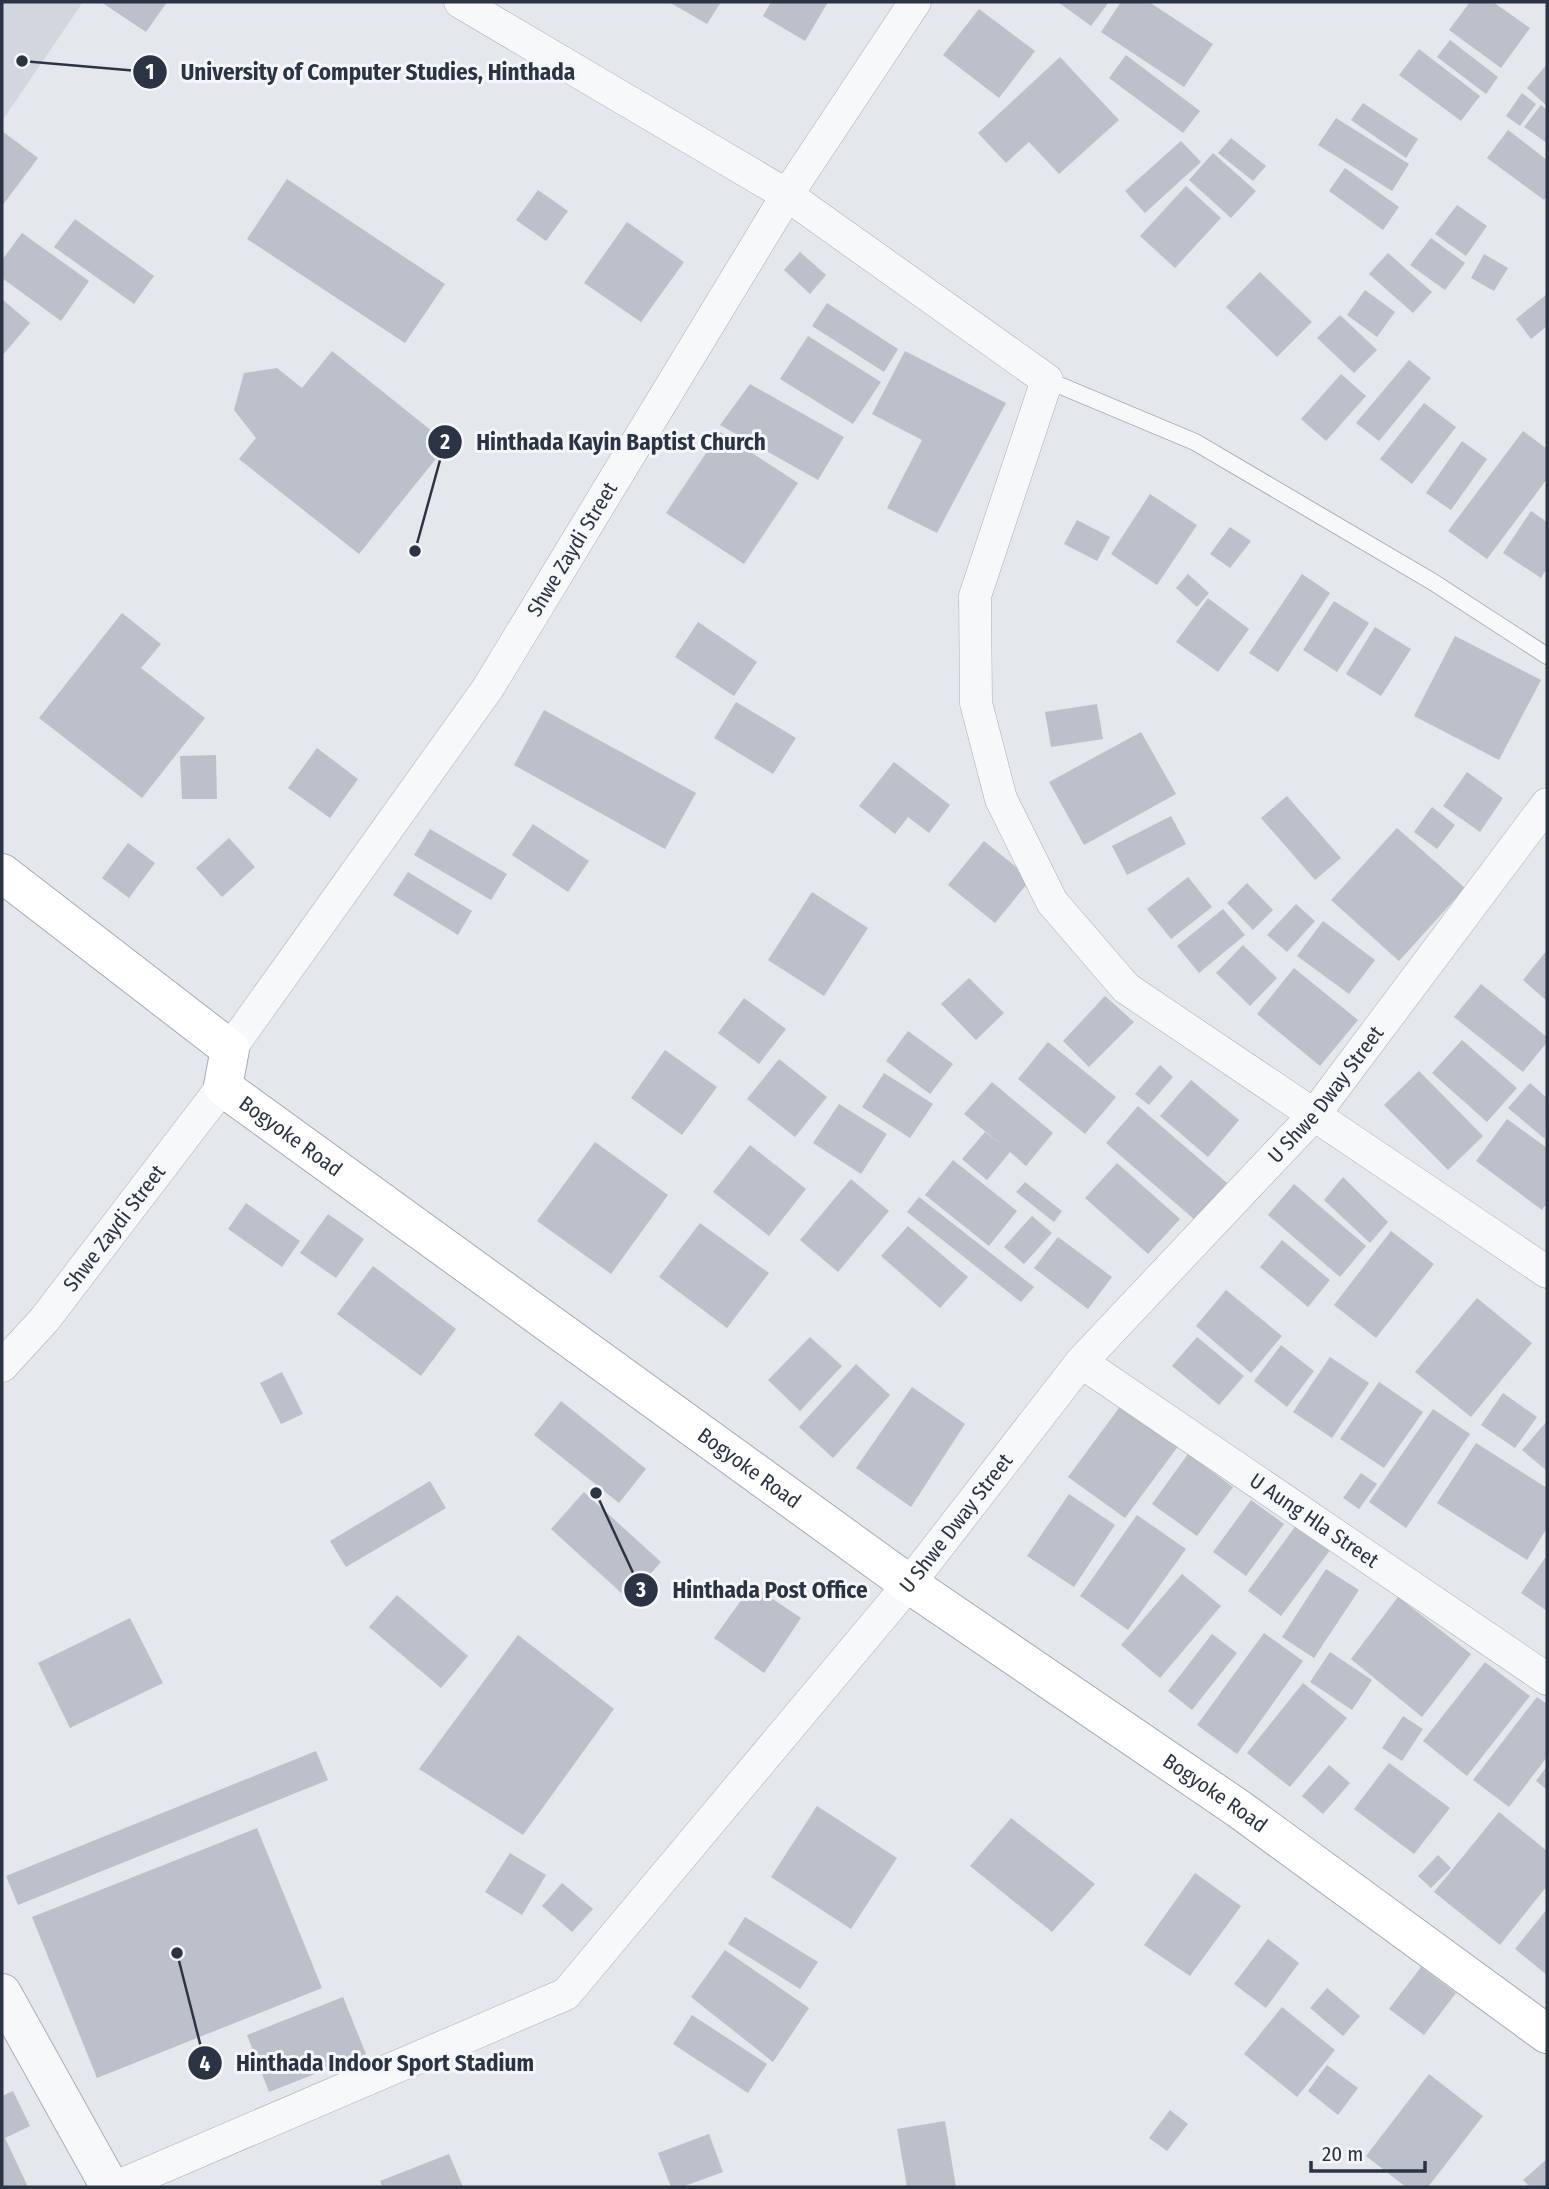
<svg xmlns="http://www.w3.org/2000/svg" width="1549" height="2189" font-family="'Fira Sans Condensed',sans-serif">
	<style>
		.built { fill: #d2d6de }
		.building { fill: #bbc0ca }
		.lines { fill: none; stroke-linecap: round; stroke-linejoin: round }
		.service-casing { stroke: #a9aeb7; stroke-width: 18 }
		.minor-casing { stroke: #a9aeb7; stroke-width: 33 }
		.tertiary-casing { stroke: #a9aeb7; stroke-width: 40 }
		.primary-casing { stroke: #a3abb8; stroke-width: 40 }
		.service { stroke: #f7f8fa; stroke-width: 16 }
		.minor { stroke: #f7f8fa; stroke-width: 32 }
		.tertiary { stroke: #f7f8fa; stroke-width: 38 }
		.primary { stroke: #fff; stroke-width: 38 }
		.labels { text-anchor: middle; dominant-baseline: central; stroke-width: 6; stroke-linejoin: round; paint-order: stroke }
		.street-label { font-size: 21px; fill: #2b3445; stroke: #f4f6f9 }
		.leader { fill: none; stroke: #2b3445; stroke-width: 2.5 }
		.callout-dot { fill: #2b3445; stroke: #f4f6f9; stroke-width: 2.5 }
		.mark-label { font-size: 21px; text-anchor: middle; font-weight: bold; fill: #fff }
		.callout-label { font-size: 23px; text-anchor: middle; font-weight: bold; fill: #2b3445; stroke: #f4f6f9; stroke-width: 6; stroke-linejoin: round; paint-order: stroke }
	</style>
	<rect width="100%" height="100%" fill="#e4e7ec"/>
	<polygon class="built" points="2,2 83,2 2,121"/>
	<g class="building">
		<polygon points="101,2 167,2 146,32"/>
		<polygon points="669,2 721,2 707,24"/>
		<polygon points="771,2 828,2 805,41 763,16"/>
		<polygon points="1058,2 1109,2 1091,26"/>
		<polygon points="1121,2 1149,2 1213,44 1184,87 1101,32"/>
		<polygon points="1470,2 1493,2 1530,28 1501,68 1449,30"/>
		<polygon points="979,9 1035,51 999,98 943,55"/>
		<polygon points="1450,40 1498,77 1486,94 1437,57"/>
		<polygon points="1419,49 1480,96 1461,121 1399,75"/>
		<polygon points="1126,55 1200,111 1183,133 1109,78"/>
		<polygon points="1060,57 1119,120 1059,174 1029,142 1006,163 978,133"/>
		<polygon points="1547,64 1547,106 1527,88"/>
		<polygon points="1522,93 1536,104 1520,126 1506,116"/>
		<polygon points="1363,103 1418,139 1406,158 1351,120"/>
		<polygon points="1541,105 1547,110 1547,143 1524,127"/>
		<polygon points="1336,118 1409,164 1392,191 1318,145"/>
		<polygon points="1508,130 1547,160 1547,195 1544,200 1487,158"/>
		<polygon points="2,131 38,158 2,206"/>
		<polygon points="1231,138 1266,166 1253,181 1218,153"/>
		<polygon points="1181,141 1201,162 1145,213 1125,191"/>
		<polygon points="1213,153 1256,191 1231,218 1189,180"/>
		<polygon points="1345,168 1399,207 1383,230 1329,191"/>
		<polygon points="287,179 445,284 405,343 247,239"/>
		<polygon points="1186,186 1221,218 1175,268 1140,236"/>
		<polygon points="538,190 568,211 546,241 516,220"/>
		<polygon points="1457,205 1487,226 1466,256 1435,234"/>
		<polygon points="75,219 154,276 134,304 54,247"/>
		<polygon points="627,222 684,262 641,322 584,283"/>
		<polygon points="22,233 89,281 61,321 2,278 2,260"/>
		<polygon points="1431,238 1465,263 1445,290 1410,265"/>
		<polygon points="800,252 826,275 810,294 784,270"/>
		<polygon points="1388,253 1432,292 1413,313 1369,274"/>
		<polygon points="1484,254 1508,268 1494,291 1471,278"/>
		<polygon points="1260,272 1312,322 1277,357 1226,307"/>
		<polygon points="1365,290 1395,312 1377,337 1347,315"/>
		<polygon points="1547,294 1547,326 1531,339 1516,319"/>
		<polygon points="2,299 30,323 2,356"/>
		<polygon points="827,303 898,349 884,372 812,326"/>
		<polygon points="1340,315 1377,350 1354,373 1317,338"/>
		<polygon points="808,336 881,382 853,424 780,379"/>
		<polygon points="332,351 448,444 359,554 239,459 256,438 234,410 244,373 277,368 302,388"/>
		<polygon points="905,351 1006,403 937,533 887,508 922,440 872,414"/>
		<polygon points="1409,360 1431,378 1379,441 1356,423"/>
		<polygon points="1341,374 1366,396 1326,441 1301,419"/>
		<polygon points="750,384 844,437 818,480 720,425"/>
		<polygon points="1424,403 1456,427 1412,484 1380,459"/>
		<polygon points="1523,431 1547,449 1547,479 1487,559 1448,531"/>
		<polygon points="720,432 798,483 744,564 666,513"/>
		<polygon points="1462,441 1487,459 1451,510 1426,493"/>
		<polygon points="1150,494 1197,525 1157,585 1111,554"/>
		<polygon points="1531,511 1547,522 1547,568 1541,578 1503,553"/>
		<polygon points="1077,520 1110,537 1097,561 1064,544"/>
		<polygon points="1230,527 1251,541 1230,568 1210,554"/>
		<polygon points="1188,574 1209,593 1197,607 1176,588"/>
		<polygon points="1302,574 1330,593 1278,672 1249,653"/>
		<polygon points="1208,598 1249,629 1218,672 1176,642"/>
		<polygon points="1334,601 1369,623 1337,672 1303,650"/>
		<polygon points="122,613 161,644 141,668 205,718 142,798 39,718"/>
		<polygon points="698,622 757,662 734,696 675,657"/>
		<polygon points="1375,627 1411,649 1381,696 1346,674"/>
		<polygon points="1455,636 1541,680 1499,760 1414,716"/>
		<polygon points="736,702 796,738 773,774 714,738"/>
		<polygon points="1097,704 1103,739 1051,747 1045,712"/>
		<polygon points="544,710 696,793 665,849 514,765"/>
		<polygon points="1141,732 1176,794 1084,845 1049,782"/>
		<polygon points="317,748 358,779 330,818 288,788"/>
		<polygon points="216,755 217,799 182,799 180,756"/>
		<polygon points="894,762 950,805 929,833 908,817 895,834 859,806"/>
		<polygon points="1467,772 1503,798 1480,832 1443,806"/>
		<polygon points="1287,796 1341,858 1315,880 1261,818"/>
		<polygon points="1432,807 1455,825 1437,849 1414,832"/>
		<polygon points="1171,816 1186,844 1127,875 1112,846"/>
		<polygon points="533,824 589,861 568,892 512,855"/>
		<polygon points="1397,828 1465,888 1399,961 1331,900"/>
		<polygon points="430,829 507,874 491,900 414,855"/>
		<polygon points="229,838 255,867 222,897 196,868"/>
		<polygon points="984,841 1031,879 995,923 948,885"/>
		<polygon points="128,843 155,863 129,898 102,878"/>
		<polygon points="408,872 472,911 458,935 393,895"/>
		<polygon points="1188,877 1212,907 1171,939 1147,909"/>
		<polygon points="1247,883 1273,910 1253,930 1227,903"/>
		<polygon points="812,892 868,928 824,996 768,960"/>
		<polygon points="1296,904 1315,921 1287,952 1267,935"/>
		<polygon points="1223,909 1245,935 1199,973 1177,946"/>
		<polygon points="1323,921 1375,960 1349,994 1297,956"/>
		<polygon points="1243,945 1277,978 1250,1006 1216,973"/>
		<polygon points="1547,950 1547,1001 1523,980"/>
		<polygon points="1294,968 1358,1020 1320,1066 1257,1014"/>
		<polygon points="969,978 1004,1013 976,1040 941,1004"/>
		<polygon points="1481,984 1547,1037 1547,1042 1523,1072 1454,1017"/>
		<polygon points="1105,996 1134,1022 1089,1067 1063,1041"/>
		<polygon points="744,998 786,1029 759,1064 718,1033"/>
		<polygon points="908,1031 953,1064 930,1094 886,1061"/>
		<polygon points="1462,1040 1517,1088 1487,1122 1432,1073"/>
		<polygon points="1048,1042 1116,1097 1085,1134 1018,1079"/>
		<polygon points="665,1050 717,1087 682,1135 631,1098"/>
		<polygon points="779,1059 827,1097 795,1137 747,1099"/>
		<polygon points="1160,1065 1173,1077 1149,1105 1135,1094"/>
		<polygon points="1419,1071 1483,1136 1448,1170 1384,1105"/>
		<polygon points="884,1073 933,1104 910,1138 862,1107"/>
		<polygon points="1191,1080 1239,1120 1208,1157 1160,1116"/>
		<polygon points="992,1082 1053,1133 1026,1166 1010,1152 987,1180 962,1159 985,1132 1004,1147 964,1114"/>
		<polygon points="1530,1083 1547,1098 1545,1139 1508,1108"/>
		<polygon points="839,1104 887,1134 861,1174 813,1143"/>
		<polygon points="1138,1106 1227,1183 1195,1220 1106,1143"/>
		<polygon points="1507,1119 1547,1148 1547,1203 1542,1210 1476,1161"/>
		<polygon points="595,1142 668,1195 611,1274 537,1221"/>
		<polygon points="750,1145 806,1189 769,1236 713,1192"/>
		<polygon points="953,1160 1017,1211 989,1246 925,1195"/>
		<polygon points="1117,1163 1180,1219 1148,1254 1085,1198"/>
		<polygon points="1343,1177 1388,1222 1370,1243 1324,1200"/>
		<polygon points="851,1179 889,1211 838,1272 800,1240"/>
		<polygon points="1025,1182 1062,1211 1054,1222 1016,1192"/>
		<polygon points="1294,1184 1366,1246 1340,1277 1268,1215"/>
		<polygon points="919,1197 1034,1287 1021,1302 907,1212"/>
		<polygon points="246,1203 300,1241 282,1267 228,1229"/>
		<polygon points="328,1214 364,1239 336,1278 300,1253"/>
		<polygon points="1032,1216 1052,1233 1024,1264 1004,1247"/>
		<polygon points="700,1223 769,1273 727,1328 659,1277"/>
		<polygon points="908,1226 968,1277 940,1308 881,1256"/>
		<polygon points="1391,1231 1434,1264 1376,1338 1334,1305"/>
		<polygon points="1058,1237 1112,1277 1088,1309 1034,1268"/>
		<polygon points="1282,1240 1330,1280 1308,1307 1260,1267"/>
		<polygon points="373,1266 456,1329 421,1376 337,1314"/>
		<polygon points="1226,1290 1282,1336 1251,1373 1196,1326"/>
		<polygon points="1477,1298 1532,1343 1471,1417 1415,1372"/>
		<polygon points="810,1337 842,1366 800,1411 768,1380"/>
		<polygon points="1197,1337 1244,1376 1219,1405 1172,1366"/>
		<polygon points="1281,1345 1314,1371 1287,1407 1254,1381"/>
		<polygon points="1330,1357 1369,1383 1332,1438 1293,1412"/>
		<polygon points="856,1364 890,1395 833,1458 799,1427"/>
		<polygon points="282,1372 303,1414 281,1424 260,1383"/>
		<polygon points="1379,1382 1423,1412 1384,1468 1340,1439"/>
		<polygon points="912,1387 965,1424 911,1507 856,1468"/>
		<polygon points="1503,1393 1537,1417 1515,1448 1481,1425"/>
		<polygon points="561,1401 646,1469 619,1503 534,1435"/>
		<polygon points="1122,1404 1179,1445 1125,1518 1068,1477"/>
		<polygon points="1433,1409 1470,1434 1406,1528 1369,1502"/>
		<polygon points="1547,1421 1547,1471 1522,1450"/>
		<polygon points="1476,1443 1547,1488 1547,1528 1527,1560 1437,1503"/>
		<polygon points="1188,1454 1233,1487 1197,1536 1152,1504"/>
		<polygon points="1361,1473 1377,1484 1359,1509 1343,1498"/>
		<polygon points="430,1481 446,1508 346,1567 330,1541"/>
		<polygon points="584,1492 661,1562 628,1599 551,1529"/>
		<polygon points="1069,1494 1115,1525 1074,1587 1027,1556"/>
		<polygon points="1251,1500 1284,1524 1246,1576 1213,1552"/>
		<polygon points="1137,1515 1186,1549 1128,1630 1080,1596"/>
		<polygon points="1297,1524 1331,1549 1281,1616 1248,1591"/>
		<polygon points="1547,1555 1547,1611 1521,1593"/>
		<polygon points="1326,1569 1359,1590 1314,1658 1282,1637"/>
		<polygon points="1182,1574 1221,1606 1160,1678 1121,1645"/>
		<polygon points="752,1585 801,1618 764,1673 714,1638"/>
		<polygon points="397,1595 468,1656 441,1688 369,1627"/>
		<polygon points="1398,1597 1471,1654 1422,1717 1351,1659"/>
		<polygon points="130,1618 163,1683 70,1728 38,1663"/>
		<polygon points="1264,1633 1303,1661 1237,1754 1197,1725"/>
		<polygon points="1212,1634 1237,1653 1192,1710 1168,1691"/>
		<polygon points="518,1635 614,1709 523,1835 419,1769"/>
		<polygon points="1330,1652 1372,1680 1352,1710 1310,1682"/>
		<polygon points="1485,1662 1530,1696 1467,1776 1423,1741"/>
		<polygon points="1303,1683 1347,1718 1290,1787 1247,1753"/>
		<polygon points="1537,1697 1547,1704 1547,1757 1509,1807 1473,1780"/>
		<polygon points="1403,1716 1423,1729 1402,1761 1382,1748"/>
		<polygon points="316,1751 328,1780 18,1905 6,1876"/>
		<polygon points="1389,1763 1450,1808 1414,1854 1354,1809"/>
		<polygon points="1329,1765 1350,1783 1323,1814 1302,1796"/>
		<polygon points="1547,1766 1547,1790 1536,1781"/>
		<polygon points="817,1806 897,1858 851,1929 771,1877"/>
		<polygon points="1499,1812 1547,1851 1547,1886 1500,1945 1434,1892"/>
		<polygon points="1011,1818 1095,1884 1052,1932 970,1866"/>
		<polygon points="257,1828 322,1988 97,2078 32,1917"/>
		<polygon points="510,1853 546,1875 522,1915 485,1892"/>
		<polygon points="1438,1855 1451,1868 1431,1888 1418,1876"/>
		<polygon points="1195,1873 1241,1906 1190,1976 1144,1945"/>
		<polygon points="562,1883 593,1909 572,1932 542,1906"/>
		<polygon points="1547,1909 1547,1975 1515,1949"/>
		<polygon points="745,1917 818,1962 800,1989 728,1944"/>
		<polygon points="1268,1939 1299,1963 1266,2008 1234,1984"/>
		<polygon points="725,1950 809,2008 773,2062 691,1997"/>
		<polygon points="1421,1967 1456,1993 1424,2035 1389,2009"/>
		<polygon points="1327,1988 1360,2016 1343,2036 1310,2008"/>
		<polygon points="343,1997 366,2054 269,2092 247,2035"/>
		<polygon points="1282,2007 1335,2050 1297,2097 1244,2054"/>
		<polygon points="692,2015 767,2064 748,2093 673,2044"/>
		<polygon points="1327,2065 1358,2088 1338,2115 1308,2091"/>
		<polygon points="1429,2074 1483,2116 1428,2187 1406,2187 1366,2156"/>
		<polygon points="13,2091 30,2126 5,2138 28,2187 2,2187 2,2096"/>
		<polygon points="1170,2110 1188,2124 1167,2151 1149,2138"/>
		<polygon points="945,2121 956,2187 907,2187 897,2129"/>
		<polygon points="709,2134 723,2172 682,2187 671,2187 658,2153"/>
		<polygon points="449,2154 463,2187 382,2187 380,2181"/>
		<polygon points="1547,2159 1547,2187 1530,2187 1523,2180"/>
	</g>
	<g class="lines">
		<defs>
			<polyline id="service" points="1047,380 1195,442 1433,582 1547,656"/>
			<g id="minor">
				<polyline points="460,2 787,195 1047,380 975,596 976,703 1001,799 1052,902 1126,988 1547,1272"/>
				<path id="s1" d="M230,1049l258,-361 299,-493 128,-193"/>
				<path id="s2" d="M1081,1362l466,317"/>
				<path id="s3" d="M2,1366l43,-47 178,-233"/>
				<path id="s4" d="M116,2187l450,-193 343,-410 172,-222 233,-247 233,-311"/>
			</g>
			<polyline id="tertiary" points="2,1993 110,2187"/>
			<g id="primary">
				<path id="s5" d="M2,873l228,176 -7,37 12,10 674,488 330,225 308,225"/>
			</g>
		</defs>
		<use href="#service" class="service-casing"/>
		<use href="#minor" class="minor-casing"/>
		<use href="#tertiary" class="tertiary-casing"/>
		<use href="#primary" class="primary-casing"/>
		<use href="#service" class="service"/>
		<use href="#minor" class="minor"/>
		<use href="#tertiary" class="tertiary"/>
		<use href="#primary" class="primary"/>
	</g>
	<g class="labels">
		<g class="street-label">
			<text stroke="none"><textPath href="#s1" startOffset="606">Shwe Zaydi Street</textPath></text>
			<text stroke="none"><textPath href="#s4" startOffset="1668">U Shwe Dway Street</textPath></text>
			<text stroke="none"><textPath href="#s5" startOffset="410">Bogyoke Road</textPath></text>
			<text stroke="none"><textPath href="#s3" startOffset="178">Shwe Zaydi Street</textPath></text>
			<text stroke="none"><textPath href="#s5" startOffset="976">Bogyoke Road</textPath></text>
			<text stroke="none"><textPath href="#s2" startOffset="282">U Aung Hla Street</textPath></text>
			<text stroke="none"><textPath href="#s4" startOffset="1101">U Shwe Dway Street</textPath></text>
			<text stroke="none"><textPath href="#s5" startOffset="1544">Bogyoke Road</textPath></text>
		</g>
	</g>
	<path class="leader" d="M22 61L150 72M415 551L445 442M596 1493L641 1590M177 1953L205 2063"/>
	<g class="callout-dot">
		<circle cx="22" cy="61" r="7"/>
		<circle cx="415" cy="551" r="7"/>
		<circle cx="596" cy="1493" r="7"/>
		<circle cx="177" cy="1953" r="7"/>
		<circle cx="150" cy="72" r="18"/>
		<circle cx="445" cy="442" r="18"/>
		<circle cx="641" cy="1590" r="18"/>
		<circle cx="205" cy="2063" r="18"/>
	</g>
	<g class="mark-label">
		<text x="150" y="79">1</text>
		<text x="445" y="449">2</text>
		<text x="641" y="1597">3</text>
		<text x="205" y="2071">4</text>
	</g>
	<g class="callout-label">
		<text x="378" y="80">University of Computer Studies, Hinthada</text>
		<text x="621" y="450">Hinthada Kayin Baptist Church</text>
		<text x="770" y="1598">Hinthada Post Office</text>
		<text x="385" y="2071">Hinthada Indoor Sport Stadium</text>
	</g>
	<rect width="1549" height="2189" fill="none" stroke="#2b3445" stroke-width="7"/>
	<path d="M1311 2161v10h114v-10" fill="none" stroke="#2b3445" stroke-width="3.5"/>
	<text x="1322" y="2161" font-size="21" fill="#2b3445" stroke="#f4f6f9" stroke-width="5" paint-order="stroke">20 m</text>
</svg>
